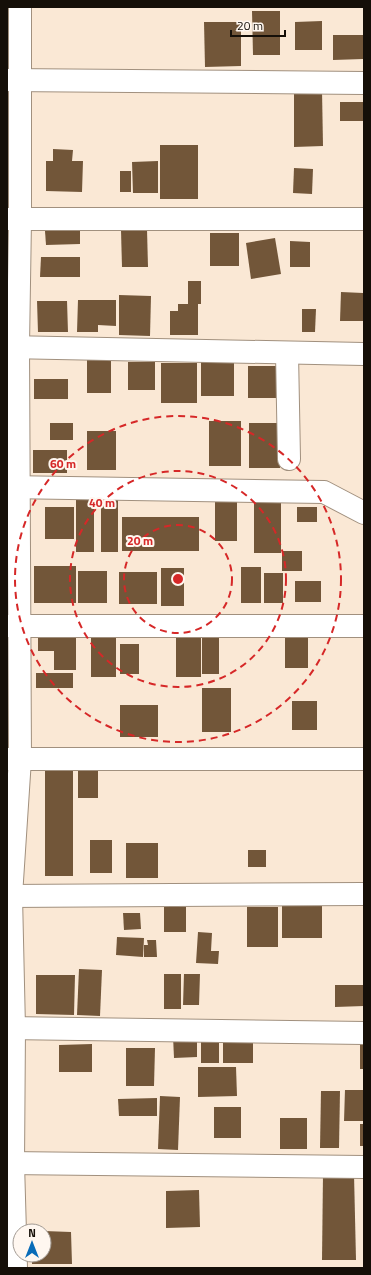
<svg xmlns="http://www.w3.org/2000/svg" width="371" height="1275" font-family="'Titillium Web',sans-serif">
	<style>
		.building { fill: #725639 }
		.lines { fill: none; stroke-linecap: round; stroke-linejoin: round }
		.minor-casing { stroke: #a1907e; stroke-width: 24 }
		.minor { stroke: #fff; stroke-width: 22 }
		.ring { fill: none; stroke: #d62828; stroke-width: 2; stroke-dasharray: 7 5 }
		.centre { fill: #d62828; stroke: #fff7f0; stroke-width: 2 }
		.ring-label { font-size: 12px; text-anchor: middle; font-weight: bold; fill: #d62828; stroke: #fff7f0; stroke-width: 4; stroke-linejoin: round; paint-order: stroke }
	</style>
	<rect width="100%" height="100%" fill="#fae8d5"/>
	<g class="building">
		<rect x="323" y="7" width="25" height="1"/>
		<polygon points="252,11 280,11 280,55 253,55"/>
		<polygon points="322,21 322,50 295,50 295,22"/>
		<polygon points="204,22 241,22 241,66 205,67"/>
		<polygon points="333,35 363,35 363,59 333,60"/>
		<polygon points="294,90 322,90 323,146 294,147"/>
		<rect x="340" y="102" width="23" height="19"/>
		<rect x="160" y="145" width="38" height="54"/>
		<polygon points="53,149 73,150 72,161 83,161 82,192 46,191 46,161 53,161"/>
		<polygon points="158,161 158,193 133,193 132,162"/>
		<polygon points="294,168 313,169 312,194 293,193"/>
		<rect x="120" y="171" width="11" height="21"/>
		<polygon points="147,229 148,267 122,267 121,230"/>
		<polygon points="80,230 80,244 46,245 45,231"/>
		<rect x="7" y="232" width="4" height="31"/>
		<rect x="210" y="233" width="29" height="33"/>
		<polygon points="275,238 281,274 251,279 246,243"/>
		<polygon points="290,241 310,242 310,267 290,267"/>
		<polygon points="41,257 80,257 80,277 40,277"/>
		<polygon points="188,281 201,281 201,304 198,304 198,335 170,335 170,311 178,311 178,304 188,304"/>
		<polygon points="341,292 363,293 363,321 340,321"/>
		<polygon points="119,295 151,296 150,336 119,335"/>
		<polygon points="78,300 116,300 116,326 98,325 98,332 77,332"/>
		<polygon points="37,301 67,301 68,332 38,332"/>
		<polygon points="302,309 316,309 315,332 302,332"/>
		<rect x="87" y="357" width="24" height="36"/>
		<rect x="201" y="360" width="33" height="36"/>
		<rect x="128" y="362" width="27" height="28"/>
		<rect x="161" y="363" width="36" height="40"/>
		<rect x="248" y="366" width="29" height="32"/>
		<rect x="34" y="379" width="34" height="20"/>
		<rect x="209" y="421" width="32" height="45"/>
		<rect x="50" y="423" width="23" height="17"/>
		<rect x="249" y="423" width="31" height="45"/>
		<rect x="87" y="431" width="29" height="39"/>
		<rect x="33" y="450" width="34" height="23"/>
		<rect x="76" y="494" width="18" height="58"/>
		<rect x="215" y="499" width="22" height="42"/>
		<rect x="101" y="500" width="17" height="52"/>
		<rect x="254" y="502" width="27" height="51"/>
		<rect x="45" y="507" width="29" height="32"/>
		<rect x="297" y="507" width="20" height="15"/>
		<rect x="122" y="517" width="77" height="34"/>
		<rect x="282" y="551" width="20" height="20"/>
		<rect x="34" y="566" width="42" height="37"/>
		<rect x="241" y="567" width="20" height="36"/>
		<rect x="161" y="568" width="23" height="38"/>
		<rect x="78" y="571" width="29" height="32"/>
		<rect x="119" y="572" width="38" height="32"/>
		<rect x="264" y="573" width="19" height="30"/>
		<rect x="295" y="581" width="26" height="21"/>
		<polygon points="38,633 76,633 76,670 54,670 54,651 38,651"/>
		<rect x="202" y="636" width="17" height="38"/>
		<rect x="285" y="636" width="23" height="32"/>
		<rect x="91" y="638" width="25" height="39"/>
		<rect x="176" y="638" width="25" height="39"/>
		<rect x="120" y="644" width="19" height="30"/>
		<rect x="36" y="673" width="37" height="15"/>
		<rect x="202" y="688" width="29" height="44"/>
		<rect x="292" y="701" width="25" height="29"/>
		<rect x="120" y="705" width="38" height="32"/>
		<rect x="45" y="769" width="28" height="107"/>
		<rect x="78" y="771" width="20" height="27"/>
		<rect x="90" y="840" width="22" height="33"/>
		<rect x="126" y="843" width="32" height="35"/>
		<rect x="248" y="850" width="18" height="17"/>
		<rect x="282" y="903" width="40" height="35"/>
		<rect x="164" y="907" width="22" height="25"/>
		<rect x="247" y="907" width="31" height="40"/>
		<polygon points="123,913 140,913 141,929 124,930"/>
		<polygon points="198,932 212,933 211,951 219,951 218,964 196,963"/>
		<polygon points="117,937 144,938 143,957 116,955"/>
		<polygon points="147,940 156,940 157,957 144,957 144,945 148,945"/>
		<polygon points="79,969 102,970 100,1016 77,1015"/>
		<rect x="164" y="974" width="17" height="35"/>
		<polygon points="184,974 200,974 199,1005 183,1005"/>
		<polygon points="36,975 75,975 74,1015 36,1014"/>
		<polygon points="335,985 364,985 364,1006 335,1007"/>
		<polygon points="219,1034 219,1063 201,1063 201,1035"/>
		<polygon points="197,1035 197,1057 174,1058 173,1036"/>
		<rect x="223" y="1038" width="30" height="25"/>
		<rect x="360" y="1039" width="4" height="30"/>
		<polygon points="92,1044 92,1072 59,1072 59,1045"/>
		<polygon points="126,1048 155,1048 154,1086 126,1086"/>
		<polygon points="198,1067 236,1067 237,1096 198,1097"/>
		<polygon points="345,1090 364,1090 364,1121 344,1121"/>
		<polygon points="321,1091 340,1091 339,1148 320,1148"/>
		<polygon points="160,1096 180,1097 178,1150 158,1149"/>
		<polygon points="157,1098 157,1116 119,1116 118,1099"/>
		<rect x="214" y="1107" width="27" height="31"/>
		<rect x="280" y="1118" width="27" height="31"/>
		<rect x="360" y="1124" width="4" height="22"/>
		<polygon points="323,1174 354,1174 356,1260 322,1260"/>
		<polygon points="199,1190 200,1227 166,1228 166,1191"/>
		<polygon points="44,1231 71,1232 72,1264 32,1264 32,1255 44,1255"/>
	</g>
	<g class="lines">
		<defs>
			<g id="minor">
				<polyline points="7,80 364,83"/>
				<polyline points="7,219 364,219"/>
				<polyline points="7,347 364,354"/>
				<polyline points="287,353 289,459"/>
				<polyline points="7,487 324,492 364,513"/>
				<polyline points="7,626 364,626"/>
				<polyline points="7,759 364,759"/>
				<polyline points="7,896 364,894"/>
				<polyline points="7,1028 364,1033"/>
				<polyline points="7,1163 364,1167"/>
				<polyline points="16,1268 13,1163 14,1028 11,896 20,759 18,346 20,219 20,7"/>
			</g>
		</defs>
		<use href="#minor" class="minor-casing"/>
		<use href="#minor" class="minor"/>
	</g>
	<g class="ring">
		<circle cx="178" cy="579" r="54"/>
		<circle cx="178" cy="579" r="108"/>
		<circle cx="178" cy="579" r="163"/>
	</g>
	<circle cx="178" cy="579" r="6" class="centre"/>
	<g class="ring-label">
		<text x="63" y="468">60 m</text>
		<text x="102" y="507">40 m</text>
		<text x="140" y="545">20 m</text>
	</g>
	<rect width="371" height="1275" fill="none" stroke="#150f08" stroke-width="16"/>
	<g transform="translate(32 1243)"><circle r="19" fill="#fff7f0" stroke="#a19a93"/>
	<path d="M0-3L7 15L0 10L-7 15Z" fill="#096cb8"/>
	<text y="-6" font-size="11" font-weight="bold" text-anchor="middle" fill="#150f08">N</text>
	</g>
	<path d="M231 30v6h54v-6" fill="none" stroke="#150f08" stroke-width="2"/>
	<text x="237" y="30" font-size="12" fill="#150f08" stroke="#fff7f0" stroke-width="3" paint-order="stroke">20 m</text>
</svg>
